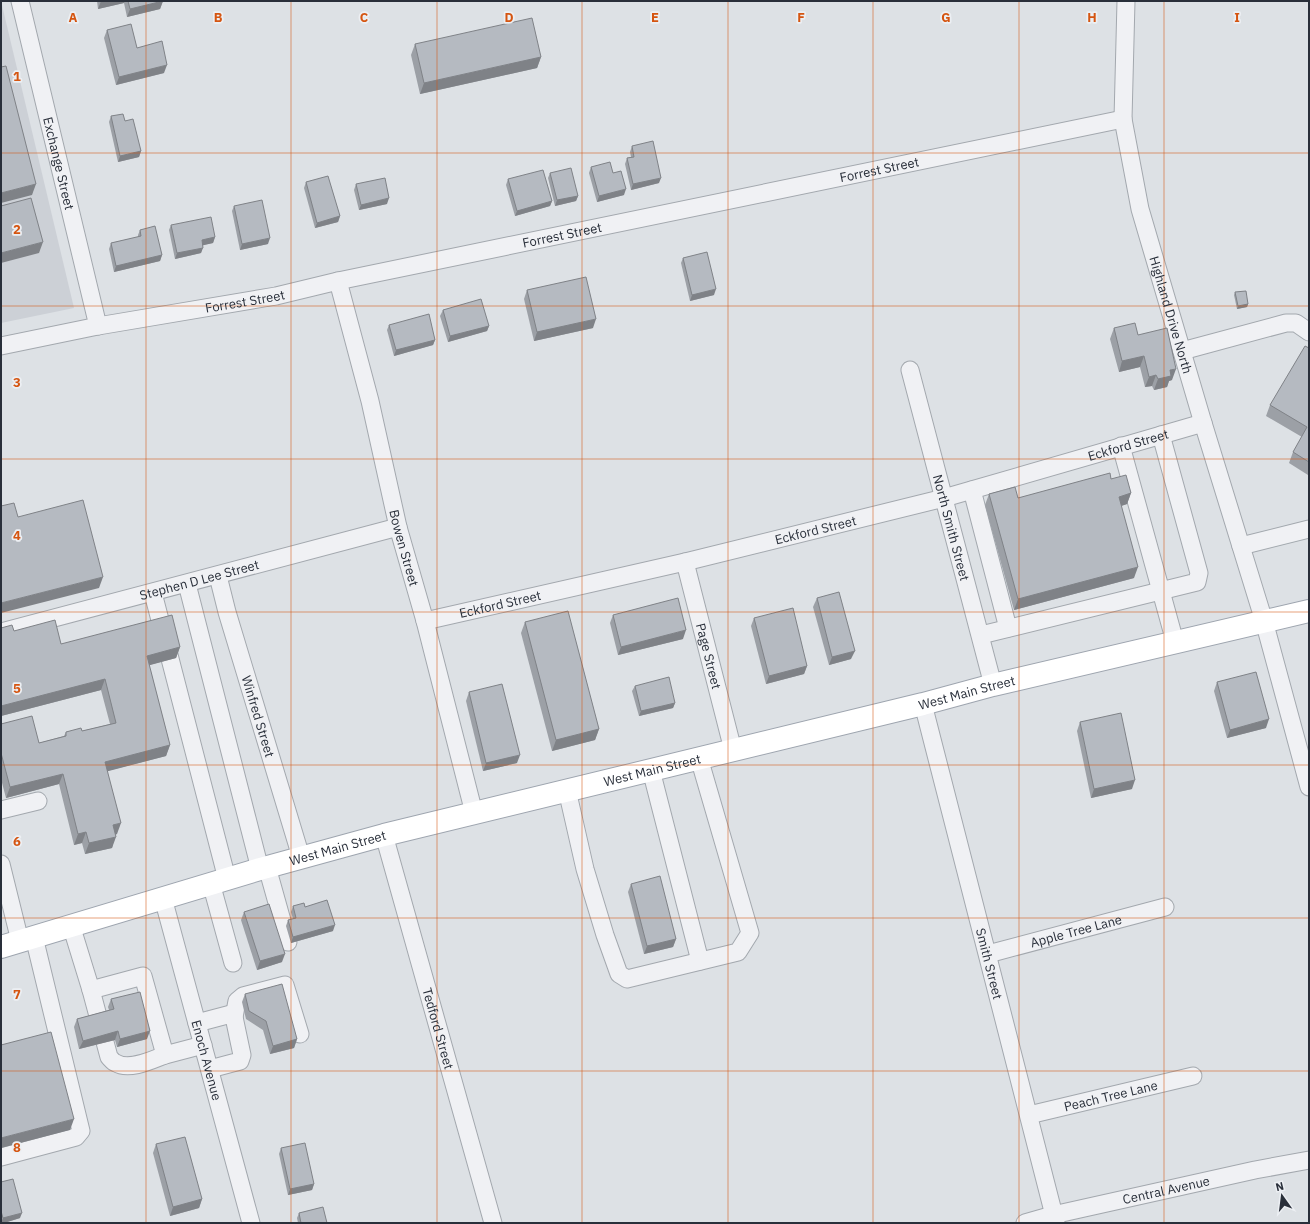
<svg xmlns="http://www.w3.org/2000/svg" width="1310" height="1224" font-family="'IBM Plex Sans',sans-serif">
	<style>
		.built { fill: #ccd0d6 }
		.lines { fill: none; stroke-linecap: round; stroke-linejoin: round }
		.minor-casing { stroke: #a3a8ae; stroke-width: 19 }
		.major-casing { stroke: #9ea5af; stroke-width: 24 }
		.minor { stroke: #f0f1f4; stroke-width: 17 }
		.major { stroke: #fff; stroke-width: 22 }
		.wall { fill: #9ca0a6 }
		.shaded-wall { fill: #7f8287 }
		.building { fill: #b5bac1; stroke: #7f8287 }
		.grid { fill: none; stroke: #d55511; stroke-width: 1; stroke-opacity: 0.55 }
		.labels { text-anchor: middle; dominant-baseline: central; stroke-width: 3.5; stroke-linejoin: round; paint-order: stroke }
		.street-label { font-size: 13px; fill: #292f3a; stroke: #eceff3 }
		.grid-label { font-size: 13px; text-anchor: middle; font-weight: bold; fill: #d55511; stroke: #eceff3; stroke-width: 3.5; stroke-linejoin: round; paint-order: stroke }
	</style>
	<rect width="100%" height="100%" fill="#dde1e5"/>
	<polygon class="built" points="1,1 74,308 1,323"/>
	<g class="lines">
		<defs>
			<g id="minor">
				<path id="s1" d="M20,1l78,325"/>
				<path id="s2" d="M1126,1l-3,118 17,90 63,214 61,198 45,166"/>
				<path id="s3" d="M338,281l32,120 28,126 27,94 49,192"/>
				<path id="s4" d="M1,346l97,-20 178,-30 62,-15 785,-162"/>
				<polyline points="1182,351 1286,323 1296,323 1309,332"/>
				<path id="s5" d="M910,370l83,315"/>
				<polyline points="1121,446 1175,642"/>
				<polyline points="972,490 1008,628"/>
				<polyline points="1241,546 1309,529"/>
				<path id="s6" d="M685,562l48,188"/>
				<path id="s7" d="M218,576l9,36 74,245"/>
				<polyline points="187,584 260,869"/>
				<polyline points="153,593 227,879"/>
				<path id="s8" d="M425,621l260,-59 259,-64 259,-75"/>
				<path id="s9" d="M1,632l397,-105"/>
				<polyline points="981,635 1197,582 1199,573 1161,435"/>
				<path id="s10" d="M923,704l133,519"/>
				<polyline points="651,770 700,961"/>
				<polyline points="567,790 585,869 605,935 619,974 627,979 738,952 750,933 699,758"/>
				<polyline points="1,810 38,801"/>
				<path id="s11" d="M384,835l109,388"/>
				<polyline points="1,864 20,941"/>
				<polyline points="267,867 288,942"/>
				<polyline points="211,883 233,963"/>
				<path id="s12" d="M163,898l88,325"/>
				<polyline points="71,925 91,990 143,976 165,1055 203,1045"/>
				<path id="s13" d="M988,954l177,-47"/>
				<path d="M91,990l18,67c2,2 4,5 7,6 13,8 36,-3 49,-8"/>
				<polyline points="234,1017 237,1001 243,996 285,985 300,1034"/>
				<polyline points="197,1023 231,1014 234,1017 242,1055 240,1061 210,1069"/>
				<path id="s14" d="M1029,1115l164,-39"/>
				<polyline points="1,1157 76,1137 81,1131 34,937"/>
				<path id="s15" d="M1025,1223l28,-8 202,-45 54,-10"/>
			</g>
			<g id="major">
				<path id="s16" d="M1,947l259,-78 124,-34 539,-131 70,-19 316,-74"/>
			</g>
		</defs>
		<use href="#minor" class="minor-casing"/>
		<use href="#major" class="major-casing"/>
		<use href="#minor" class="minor"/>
		<use href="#major" class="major"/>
	</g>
	<g class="wall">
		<polygon points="97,1 163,1 160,9 127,17 124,3 98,9"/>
		<polygon points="107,30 137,48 164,73 116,85 104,38"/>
		<polygon points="415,44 541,57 537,68 420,94 411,55"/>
		<polygon points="111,116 141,151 139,157 118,162 109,122"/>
		<polygon points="632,146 659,183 631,190 625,164 627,158 631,157 630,152"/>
		<polygon points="591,167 624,195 597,202 589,173"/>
		<polygon points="550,173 578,196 576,201 555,206 548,178"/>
		<polygon points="508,179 552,201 550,206 515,216 506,185"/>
		<polygon points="306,182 340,216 338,222 315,228 304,188"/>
		<polygon points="356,184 387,204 359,210 354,190"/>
		<polygon points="234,206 268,244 240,250 232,211"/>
		<polygon points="171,225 215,237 213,243 203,245 201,253 175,259 169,230"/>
		<polygon points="140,230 162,255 160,261 114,272 109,249 111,243 138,237 138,235"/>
		<polygon points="683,258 714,295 690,301 681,263"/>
		<polygon points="527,290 593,328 534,341 524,299"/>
		<polygon points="1235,292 1248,304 1247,307 1237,309 1234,295"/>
		<polygon points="443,310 489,326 487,331 448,342 440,316"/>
		<polygon points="389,325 435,340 433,345 394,356 387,330"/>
		<polygon points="1114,328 1138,335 1172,380 1169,381 1167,387 1154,390 1152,386 1145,387 1140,367 1119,372 1110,339"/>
		<polygon points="1309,348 1309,479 1308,475 1289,463 1293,452 1302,437 1266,416 1270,405"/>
		<polygon points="1111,479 1131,493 1127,504 1121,506 1134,578 1014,610 985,505 989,494 1018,498"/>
		<polygon points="817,598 851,659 829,665 813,607"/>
		<polygon points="613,615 683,639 618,655 610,623"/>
		<polygon points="754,618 807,666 804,674 766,684 751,626"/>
		<polygon points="525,622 599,729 595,740 552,751 521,633"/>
		<polygon points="1,628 14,631 61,644 180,647 176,658 149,665 170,745 166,756 107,771 117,834 115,835 112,848 85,854 82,843 74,845 59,784 6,798 1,779 1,724 39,743 64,736 66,732 82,731 110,724 101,690 1,716"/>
		<polygon points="1217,682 1266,728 1227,738 1214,691"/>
		<polygon points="635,686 675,703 673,708 639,716 632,691"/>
		<polygon points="469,692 517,763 483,771 466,701"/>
		<polygon points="1080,722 1132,789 1091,798 1077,731"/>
		<polygon points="631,884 676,939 673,947 644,954 628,892"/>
		<polygon points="293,906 305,907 333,931 291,943 286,926 288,920 293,919 291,912"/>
		<polygon points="244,912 282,962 257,970 241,920"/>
		<polygon points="245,994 297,1039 294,1048 270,1054 263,1030 246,1019 242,1002"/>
		<polygon points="111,999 147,1039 117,1047 115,1040 79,1049 74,1027 77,1019 109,1010 108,1007"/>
		<polygon points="156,1144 202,1199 199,1208 170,1216 153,1153"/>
		<polygon points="281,1148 314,1184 312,1190 288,1195 279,1154"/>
		<polygon points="1,1182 20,1218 4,1223 1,1223"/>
		<polygon points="299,1213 327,1223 298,1223 297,1218"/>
	</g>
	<g class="shaded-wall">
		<polygon points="101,1 125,1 124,3 98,9"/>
		<polygon points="163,1 160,9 127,17 130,9"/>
		<polygon points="541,57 537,68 420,94 424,83"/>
		<polygon points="167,65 164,73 116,85 119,77"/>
		<polygon points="141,151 139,157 118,162 120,156"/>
		<polygon points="661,178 659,183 631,190 633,184"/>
		<polygon points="36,184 32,195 1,203 1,193"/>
		<polygon points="626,189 624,195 597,202 599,196"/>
		<polygon points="578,196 576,201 555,206 557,200"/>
		<polygon points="389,198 387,204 359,210 361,205"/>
		<polygon points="552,201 550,206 515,216 517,211"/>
		<polygon points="340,216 338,222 315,228 317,223"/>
		<polygon points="215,237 213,243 200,246 202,240"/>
		<polygon points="270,238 268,244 240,250 242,244"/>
		<polygon points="43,242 39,253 1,263 1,253"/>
		<polygon points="203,248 201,253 175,259 177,253"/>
		<polygon points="162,255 160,261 114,272 116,266"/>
		<polygon points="716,289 714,295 690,301 692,295"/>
		<polygon points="1248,304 1247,307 1237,309 1238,306"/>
		<polygon points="596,319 593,328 534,341 537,332"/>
		<polygon points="489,326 487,331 448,342 450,336"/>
		<polygon points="435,340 433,345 394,356 396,350"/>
		<polygon points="1144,356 1140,367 1119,372 1122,361"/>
		<polygon points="1176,369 1172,380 1169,381 1167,387 1154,390 1158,379 1170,370"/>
		<polygon points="1156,375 1152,386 1145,387 1149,377"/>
		<polygon points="1131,493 1127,504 1115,508 1119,497"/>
		<polygon points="1138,567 1134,578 1014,610 1018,599"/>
		<polygon points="103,577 99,588 1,613 1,603"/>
		<polygon points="686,630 683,639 618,655 621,647"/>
		<polygon points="180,647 176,658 143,667 147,656"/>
		<polygon points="855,651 851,659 829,665 832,657"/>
		<polygon points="807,666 804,674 766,684 769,676"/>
		<polygon points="105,679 101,690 1,716 1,706"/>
		<polygon points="675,703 673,708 639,716 641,711"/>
		<polygon points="1269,719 1266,728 1227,738 1230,730"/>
		<polygon points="599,729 595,740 552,751 556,740"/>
		<polygon points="170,745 166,756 101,773 105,762"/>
		<polygon points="520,755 517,763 483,771 486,763"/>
		<polygon points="63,774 59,784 6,798 10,787"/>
		<polygon points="1135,780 1132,789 1091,798 1094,789"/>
		<polygon points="121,823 117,834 109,836 113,825"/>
		<polygon points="86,832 82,843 74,845 78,834"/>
		<polygon points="116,837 112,848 85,854 89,843"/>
		<polygon points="335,925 333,931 291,943 293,937"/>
		<polygon points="676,939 673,947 644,954 647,946"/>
		<polygon points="285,954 282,962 257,970 260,961"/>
		<polygon points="118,1031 115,1040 79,1049 83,1041"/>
		<polygon points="150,1031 147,1039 117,1047 120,1039"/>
		<polygon points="297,1039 294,1048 270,1054 273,1046"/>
		<polygon points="74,1119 70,1130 1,1148 1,1138"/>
		<polygon points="314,1184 312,1190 288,1195 290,1189"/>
		<polygon points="202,1199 199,1208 170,1216 173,1207"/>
		<polygon points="22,1213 20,1218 4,1223 1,1223 3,1218"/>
	</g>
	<g class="building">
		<polygon points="128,1 163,1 130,9"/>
		<polygon points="532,18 541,57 424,83 415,44"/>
		<polygon points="131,24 137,48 162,41 167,65 119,77 107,30"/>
		<polygon points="6,66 36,184 1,193 1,67"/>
		<polygon points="123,114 125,121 133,119 141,151 120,156 111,116"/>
		<polygon points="653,141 661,178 633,184 627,158 634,157 632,146"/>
		<polygon points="610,162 613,173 621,171 626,189 599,196 591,167"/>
		<polygon points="571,168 578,196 557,200 550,173"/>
		<polygon points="543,170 552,201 517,211 508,179"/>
		<polygon points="328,176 340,216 317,223 306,182"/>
		<polygon points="385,178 389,198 361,205 356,184"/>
		<polygon points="31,198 43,242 1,253 1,206"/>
		<polygon points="262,200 270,238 242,244 234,206"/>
		<polygon points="211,217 215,237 202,240 203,248 177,253 171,225"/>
		<polygon points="155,226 162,255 116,266 111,243 141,236 140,230"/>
		<polygon points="707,252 716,289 692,295 683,258"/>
		<polygon points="586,277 596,319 537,332 527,290"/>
		<polygon points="1246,291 1248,304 1238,306 1235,292"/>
		<polygon points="481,299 489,326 450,336 443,310"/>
		<polygon points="429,314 435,340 396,350 389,325"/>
		<polygon points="1135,323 1138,335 1167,328 1176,369 1170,370 1171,376 1158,379 1156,375 1149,377 1144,356 1122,361 1114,328"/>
		<polygon points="1305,346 1309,348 1309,462 1293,452 1307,427 1270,405"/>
		<polygon points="1110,473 1111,479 1126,475 1131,493 1119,497 1138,567 1018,599 989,494 1015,487 1018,498"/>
		<polygon points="83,500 103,577 1,603 1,506 14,503 18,517"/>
		<polygon points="839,592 855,651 832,657 817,598"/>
		<polygon points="678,598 686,630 621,647 613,615"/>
		<polygon points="793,608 807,666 769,676 754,618"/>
		<polygon points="568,611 599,729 556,740 525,622"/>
		<polygon points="172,615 180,647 147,656 170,745 105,762 121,823 113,825 116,837 89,843 86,832 78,834 63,774 10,787 1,753 1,724 32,716 39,743 66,736 66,732 81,728 82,731 116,723 105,679 1,706 1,628 12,625 14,631 55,620 61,644"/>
		<polygon points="1256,672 1269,719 1230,730 1217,682"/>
		<polygon points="669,677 675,703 641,711 635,686"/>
		<polygon points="502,684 520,755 486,763 469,692"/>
		<polygon points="1121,713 1135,780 1094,789 1080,722"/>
		<polygon points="660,876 676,939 647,946 631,884"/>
		<polygon points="327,900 335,925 293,937 288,920 296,918 293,906 304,903 305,907"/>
		<polygon points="269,904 285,954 260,961 244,912"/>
		<polygon points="282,984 297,1039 273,1046 266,1021 249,1011 245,994"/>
		<polygon points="140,992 150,1031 120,1039 118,1031 83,1041 77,1019 114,1009 111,999"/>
		<polygon points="51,1032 74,1119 1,1138 1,1045"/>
		<polygon points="185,1137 202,1199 173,1207 156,1144"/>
		<polygon points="305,1143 314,1184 290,1189 281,1148"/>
		<polygon points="13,1179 22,1213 3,1218 1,1211 1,1182"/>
		<polygon points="323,1207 327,1223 301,1223 299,1213"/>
	</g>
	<path class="grid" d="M146,1v1222M291,1v1222M437,1v1222M582,1v1222M728,1v1222M873,1v1222M1019,1v1222M1164,1v1222M1,153h1308M1,306h1308M1,459h1308M1,612h1308M1,765h1308M1,918h1308M1,1071h1308"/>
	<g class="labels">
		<g class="street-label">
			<text stroke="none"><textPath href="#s1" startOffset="167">Exchange Street</textPath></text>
			<text stroke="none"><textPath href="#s4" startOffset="896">Forrest Street</textPath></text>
			<text stroke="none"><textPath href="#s4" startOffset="572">Forrest Street</textPath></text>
			<text stroke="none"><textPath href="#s4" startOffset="248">Forrest Street</textPath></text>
			<text stroke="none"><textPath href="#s2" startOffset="320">Highland Drive North</textPath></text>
			<text stroke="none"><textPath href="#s8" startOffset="725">Eckford Street</textPath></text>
			<text stroke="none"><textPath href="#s5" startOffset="163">North Smith Street</textPath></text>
			<text stroke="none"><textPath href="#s8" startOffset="401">Eckford Street</textPath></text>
			<text stroke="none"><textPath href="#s3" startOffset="275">Bowen Street</textPath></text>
			<text stroke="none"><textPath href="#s9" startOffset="205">Stephen D Lee Street</textPath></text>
			<text stroke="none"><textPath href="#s8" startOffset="77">Eckford Street</textPath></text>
			<text stroke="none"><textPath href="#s6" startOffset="97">Page Street</textPath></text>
			<text stroke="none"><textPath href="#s16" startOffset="999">West Main Street</textPath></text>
			<text stroke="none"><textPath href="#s7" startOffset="146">Winfred Street</textPath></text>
			<text stroke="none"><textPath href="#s16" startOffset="675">West Main Street</textPath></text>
			<text stroke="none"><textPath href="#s16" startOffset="351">West Main Street</textPath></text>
			<text stroke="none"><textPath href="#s13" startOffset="91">Apple Tree Lane</textPath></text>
			<text stroke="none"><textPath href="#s10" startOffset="268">Smith Street</textPath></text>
			<text stroke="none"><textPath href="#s11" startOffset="201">Tedford Street</textPath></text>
			<text stroke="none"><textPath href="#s12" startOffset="168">Enoch Avenue</textPath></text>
			<text stroke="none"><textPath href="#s14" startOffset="84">Peach Tree Lane</textPath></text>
			<text stroke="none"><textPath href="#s15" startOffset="145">Central Avenue</textPath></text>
		</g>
	</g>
	<g class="grid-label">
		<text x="73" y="22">A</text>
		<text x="218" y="22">B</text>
		<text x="364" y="22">C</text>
		<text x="509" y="22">D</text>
		<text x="655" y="22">E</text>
		<text x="801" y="22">F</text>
		<text x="946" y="22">G</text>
		<text x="1092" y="22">H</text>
		<text x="1237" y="22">I</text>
		<text x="17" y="81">1</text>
		<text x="17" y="234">2</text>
		<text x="17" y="387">3</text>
		<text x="17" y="540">4</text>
		<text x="17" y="693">5</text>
		<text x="17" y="846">6</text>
		<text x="17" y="999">7</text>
		<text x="17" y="1152">8</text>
	</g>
	<rect width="1310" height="1224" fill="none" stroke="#292f3a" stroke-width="4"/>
	<g transform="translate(1282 1196) rotate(346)" stroke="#eceff3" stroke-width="3" paint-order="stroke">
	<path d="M0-3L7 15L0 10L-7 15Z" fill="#292f3a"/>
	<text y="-6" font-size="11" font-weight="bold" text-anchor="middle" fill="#292f3a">N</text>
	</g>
</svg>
